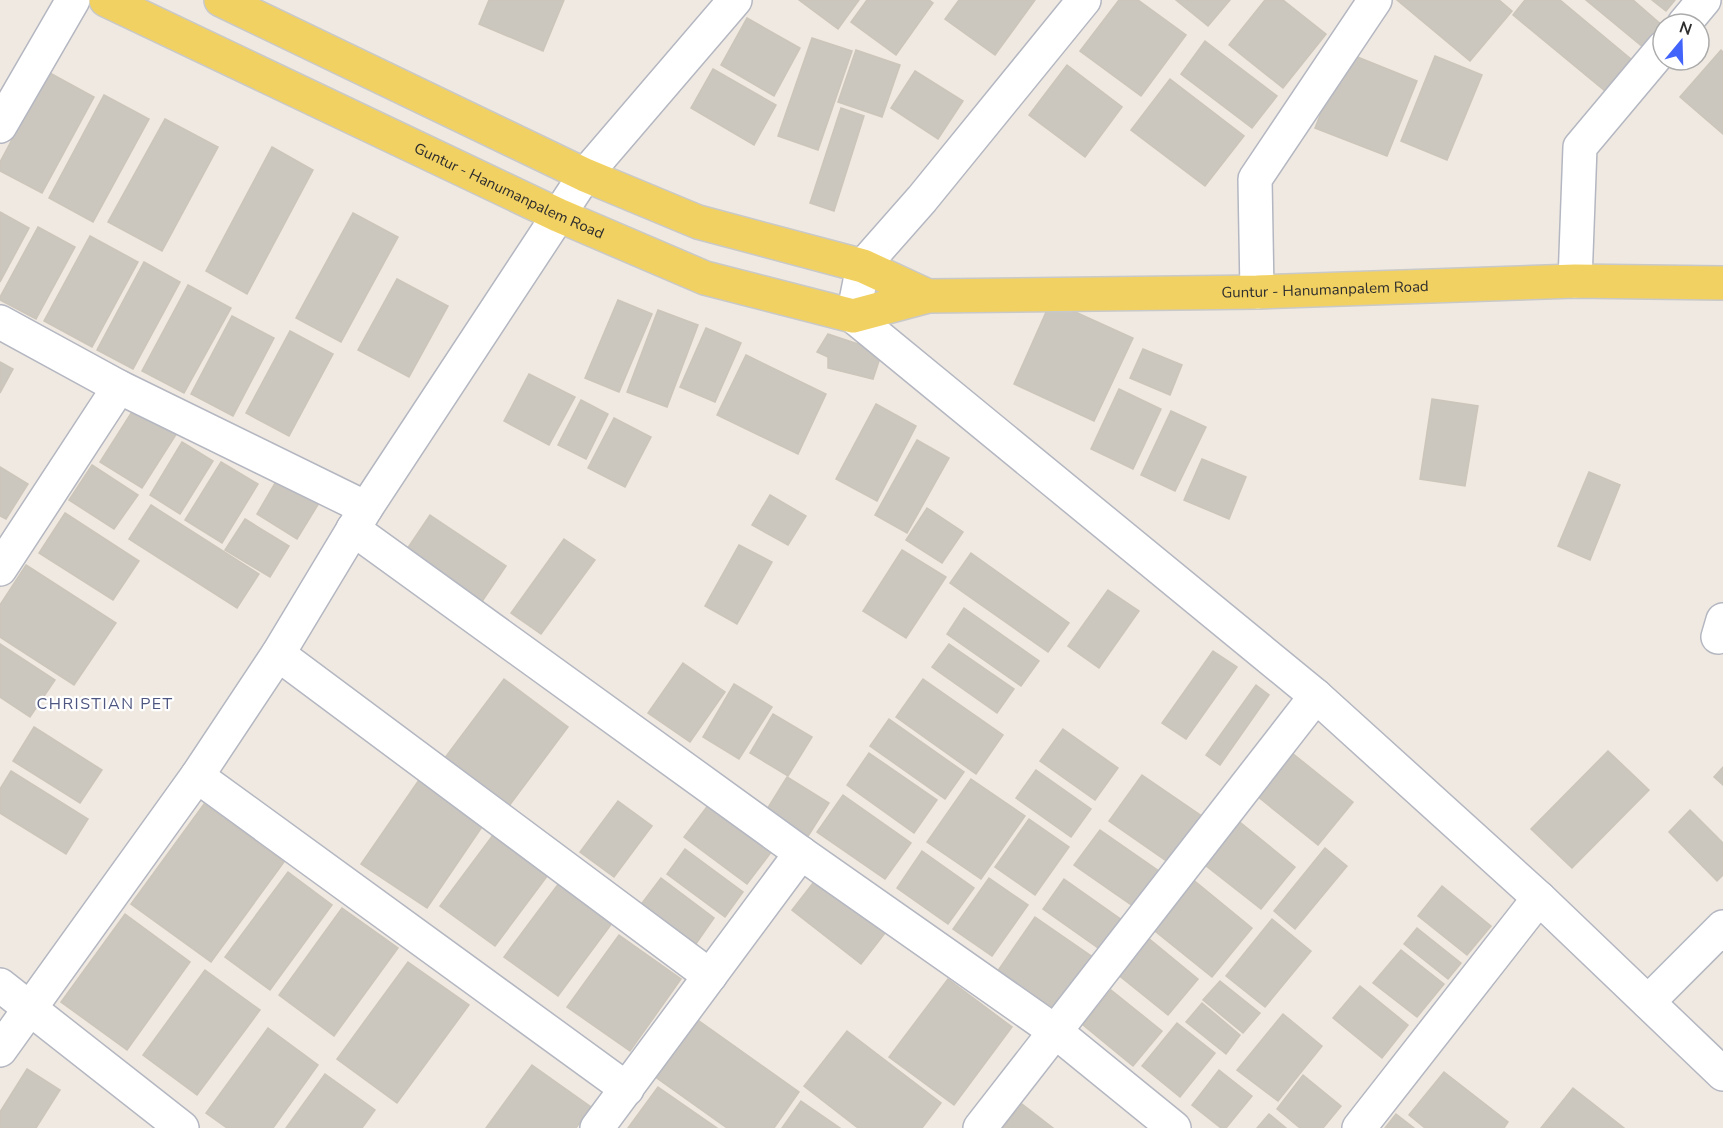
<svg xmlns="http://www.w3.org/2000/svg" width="1723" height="1128" font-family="'Nunito Sans',sans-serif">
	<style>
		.building { fill: #cbc7bf; stroke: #cbc5ba; stroke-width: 1.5 }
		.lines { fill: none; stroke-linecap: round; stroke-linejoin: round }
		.street-casing { stroke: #b4b7c1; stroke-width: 36 }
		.primary-casing { stroke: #c9c9c9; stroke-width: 36 }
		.street { stroke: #fff; stroke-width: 33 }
		.primary { stroke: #f2d163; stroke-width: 33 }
		.labels { text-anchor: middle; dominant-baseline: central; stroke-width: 4.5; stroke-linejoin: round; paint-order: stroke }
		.street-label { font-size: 15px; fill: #2e2e2e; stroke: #fff }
		.neighbourhood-label { font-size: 16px; letter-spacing: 1.5px; fill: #4d5680; stroke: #fff }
	</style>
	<rect width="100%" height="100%" fill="#efe9e1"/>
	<g class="building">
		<polygon points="489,0 564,0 543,51 479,24"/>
		<polygon points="799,0 859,0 838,29"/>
		<polygon points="867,0 929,0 933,3 896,55 851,22"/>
		<polygon points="959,0 1035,0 995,55 945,19"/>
		<polygon points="1119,0 1138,0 1186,35 1141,96 1080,51"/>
		<polygon points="1176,0 1230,0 1208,26"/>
		<polygon points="1265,0 1283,0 1326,34 1283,88 1229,45"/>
		<polygon points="1397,0 1499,0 1512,11 1470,61"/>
		<polygon points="1525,0 1560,0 1631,59 1605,91 1513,15"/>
		<polygon points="1586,0 1633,0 1663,26 1644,48"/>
		<polygon points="1652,0 1675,0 1666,11"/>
		<polygon points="747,18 800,48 774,96 721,65"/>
		<polygon points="812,38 852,51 818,150 778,136"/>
		<polygon points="1205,41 1277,96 1252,128 1181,74"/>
		<polygon points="856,50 900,65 882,117 838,102"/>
		<polygon points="1721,50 1723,52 1723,134 1680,97"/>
		<polygon points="1345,52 1417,81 1387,156 1315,128"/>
		<polygon points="1435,56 1482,75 1447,160 1401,141"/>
		<polygon points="1067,65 1122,107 1085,157 1029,115"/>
		<polygon points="713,69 776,105 754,145 691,108"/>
		<polygon points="915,71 963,101 938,139 891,108"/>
		<polygon points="48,72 94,97 42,193 0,171 0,162"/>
		<polygon points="1170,79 1244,136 1205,186 1131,130"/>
		<polygon points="104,95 149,119 93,222 49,198"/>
		<polygon points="841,108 864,116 834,211 810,203"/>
		<polygon points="165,119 218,147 162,251 108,222"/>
		<polygon points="272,147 313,170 247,294 206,271"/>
		<polygon points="0,212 29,228 0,282"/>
		<polygon points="353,213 398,237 341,342 296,318"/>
		<polygon points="38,227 75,247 36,319 0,300 0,297"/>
		<polygon points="90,236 138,262 92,347 44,321"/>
		<polygon points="144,262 180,282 133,369 97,350"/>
		<polygon points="397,279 448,306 409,377 358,350"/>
		<polygon points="188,285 231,308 184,393 142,371"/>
		<polygon points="618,300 652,314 619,392 585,378"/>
		<polygon points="1051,301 1133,338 1094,421 1014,384"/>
		<polygon points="658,310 698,325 667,407 627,392"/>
		<polygon points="232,316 274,338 233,416 191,394"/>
		<polygon points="706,328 741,343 715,402 680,387"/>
		<polygon points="290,331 333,354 289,436 246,413"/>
		<polygon points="828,334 882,352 873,379 828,368 828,357 817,352"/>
		<polygon points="1143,349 1182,365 1170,395 1130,378"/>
		<polygon points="746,355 826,394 798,454 717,415"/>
		<polygon points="0,362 13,369 0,393"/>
		<polygon points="529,374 575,397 549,445 504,421"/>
		<polygon points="1119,389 1161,409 1133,469 1091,449"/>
		<polygon points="1432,399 1478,406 1465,486 1420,479"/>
		<polygon points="581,400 608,414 586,459 558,445"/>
		<polygon points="876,404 916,426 877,501 836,479"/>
		<polygon points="135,407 177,433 142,488 100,462"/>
		<polygon points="1171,411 1206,427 1175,491 1141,475"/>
		<polygon points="614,418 651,437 625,487 588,468"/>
		<polygon points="917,440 949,458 907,533 875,515"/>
		<polygon points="182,442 213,461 180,514 150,495"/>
		<polygon points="1202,459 1246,477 1229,519 1184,500"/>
		<polygon points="221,462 258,484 222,543 185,520"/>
		<polygon points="92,465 138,495 114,529 69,500"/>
		<polygon points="0,467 28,484 6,519 0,516"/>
		<polygon points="1589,472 1620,485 1590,560 1558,546"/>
		<polygon points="278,478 319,503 297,539 257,514"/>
		<polygon points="770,495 806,516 788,545 752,525"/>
		<polygon points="151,505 259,574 237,608 129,539"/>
		<polygon points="927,508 963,532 942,563 906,540"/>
		<polygon points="65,513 139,561 113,600 39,553"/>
		<polygon points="430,515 506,566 479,606 403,555"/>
		<polygon points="245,519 289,546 270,577 225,550"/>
		<polygon points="564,539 595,560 541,634 511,613"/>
		<polygon points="739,545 772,562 737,624 705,606"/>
		<polygon points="902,550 946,577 906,638 863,611"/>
		<polygon points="971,553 1069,623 1048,652 950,583"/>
		<polygon points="26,565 116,623 74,685 0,637 0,605"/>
		<polygon points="1108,590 1139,611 1099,668 1068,646"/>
		<polygon points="964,608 1039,661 1021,686 947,634"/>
		<polygon points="0,644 55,680 30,717 0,697"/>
		<polygon points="949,644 1014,689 997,713 932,667"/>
		<polygon points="1213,651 1237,667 1186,739 1162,723"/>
		<polygon points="683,663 725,692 690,742 648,713"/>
		<polygon points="504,679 568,727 506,810 441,763"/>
		<polygon points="923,679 1003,735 976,774 896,717"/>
		<polygon points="734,684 772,707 739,759 703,737"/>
		<polygon points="1256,685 1269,695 1220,765 1206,755"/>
		<polygon points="773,714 812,737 788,776 750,753"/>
		<polygon points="889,719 964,772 945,799 870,746"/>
		<polygon points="34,727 102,770 80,803 13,761"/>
		<polygon points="1063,729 1118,768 1095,800 1040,761"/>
		<polygon points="1608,751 1649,790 1572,868 1531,829"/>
		<polygon points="869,753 937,800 914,833 847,785"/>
		<polygon points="1292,753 1353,802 1318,845 1257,796"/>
		<polygon points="1723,767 1723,785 1714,777"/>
		<polygon points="1036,770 1091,809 1071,837 1016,798"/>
		<polygon points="11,771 88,819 66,854 0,813 0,789"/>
		<polygon points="1142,775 1209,821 1175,867 1109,821"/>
		<polygon points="421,777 486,821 427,908 361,864"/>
		<polygon points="787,777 829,803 805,841 764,814"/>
		<polygon points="971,779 1025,816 981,879 927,842"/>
		<polygon points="843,795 911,843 885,879 817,832"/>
		<polygon points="618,801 652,826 614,877 580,852"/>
		<polygon points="204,804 284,862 211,962 131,904"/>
		<polygon points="709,804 772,851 747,884 684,837"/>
		<polygon points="1690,810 1723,843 1723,875 1717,881 1669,832"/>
		<polygon points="1029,819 1069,847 1035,895 995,867"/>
		<polygon points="1236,819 1295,867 1261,909 1201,862"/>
		<polygon points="1100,830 1166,876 1140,911 1074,865"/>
		<polygon points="496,831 551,871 495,946 440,906"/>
		<polygon points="1325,848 1347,866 1295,929 1274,911"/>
		<polygon points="685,849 743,892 725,917 667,874"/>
		<polygon points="922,851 974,888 948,924 897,888"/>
		<polygon points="288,872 332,905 270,990 225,957"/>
		<polygon points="820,874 889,928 861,964 792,910"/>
		<polygon points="661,878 714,918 691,951 636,911"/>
		<polygon points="989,878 1028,905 992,956 953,929"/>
		<polygon points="1191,878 1252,928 1212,977 1151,928"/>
		<polygon points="1064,879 1129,925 1108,955 1043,909"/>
		<polygon points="559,883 613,922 558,996 504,957"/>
		<polygon points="1442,886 1491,926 1467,955 1418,916"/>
		<polygon points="342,908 398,948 334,1036 279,995"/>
		<polygon points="125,914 190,962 127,1050 61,1002"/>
		<polygon points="1035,917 1097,960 1057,1018 995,975"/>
		<polygon points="1272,919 1311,951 1265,1007 1226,976"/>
		<polygon points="1417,928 1461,963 1448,979 1404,944"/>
		<polygon points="619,935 681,979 630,1051 567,1007"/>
		<polygon points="1147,937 1198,979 1168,1015 1117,974"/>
		<polygon points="1401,950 1444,984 1417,1017 1373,983"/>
		<polygon points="408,962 469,1005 397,1103 337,1059"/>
		<polygon points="205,970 260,1010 197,1095 143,1055"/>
		<polygon points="948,979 1012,1027 954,1105 889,1057"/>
		<polygon points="1220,981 1260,1013 1243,1033 1203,1000"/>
		<polygon points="1360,986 1408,1025 1382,1058 1333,1018"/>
		<polygon points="1111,990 1162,1031 1133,1066 1083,1025"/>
		<polygon points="1202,1003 1240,1035 1226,1054 1186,1022"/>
		<polygon points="1283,1014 1322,1046 1278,1101 1237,1070"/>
		<polygon points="695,1018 799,1092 774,1128 727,1128 654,1076"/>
		<polygon points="1177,1023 1215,1053 1180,1097 1142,1066"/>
		<polygon points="268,1028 318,1065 273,1128 227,1128 206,1113"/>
		<polygon points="847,1031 941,1103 922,1128 858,1128 804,1086"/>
		<polygon points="532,1065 591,1107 576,1128 486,1128"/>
		<polygon points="27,1069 60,1090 36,1128 0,1128 0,1112"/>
		<polygon points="1219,1070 1252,1096 1226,1128 1221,1128 1192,1105"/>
		<polygon points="1444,1072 1508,1122 1504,1128 1425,1128 1409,1115"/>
		<polygon points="325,1074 375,1110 362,1128 286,1128"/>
		<polygon points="1303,1075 1341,1106 1323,1128 1300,1128 1277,1109"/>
		<polygon points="658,1087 717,1128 628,1128"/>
		<polygon points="1573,1088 1624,1128 1541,1128"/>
		<polygon points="801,1101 840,1128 782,1128"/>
		<polygon points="1022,1104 1053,1128 1003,1128"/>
		<polygon points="1269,1114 1286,1128 1257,1128"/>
		<polygon points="1396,1114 1414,1128 1385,1128"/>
	</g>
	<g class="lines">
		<defs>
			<g id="street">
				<polyline points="1084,0 922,199 863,266 853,316 1316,696 1539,898 1723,1074"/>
				<polyline points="1684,24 1704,0"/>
				<polyline points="0,126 73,0"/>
				<polyline points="1575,281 1580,147 1663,48"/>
				<polyline points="1257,292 1255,179 1375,0"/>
				<polyline points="0,322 119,387 366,508"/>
				<polyline points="353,529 801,853 1056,1032 1174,1128"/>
				<polyline points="0,569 119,387"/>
				<polyline points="1718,637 1723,620"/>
				<polyline points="278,654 710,976"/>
				<polyline points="197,776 627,1089"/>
				<polyline points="0,985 182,1128"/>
				<polyline points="1648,1002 1723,927"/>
				<polyline points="0,1050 197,776 278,654 366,508 585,175 735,0"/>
				<polyline points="597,1128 801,853"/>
				<polyline points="980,1128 1316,696"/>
				<polyline points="1359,1128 1539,898"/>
			</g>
			<g id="primary">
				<path id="s1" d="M106,0l452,215 147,63 148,38 75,-20 329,-4 318,-11 148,2"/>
				<polyline points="221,0 585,175 698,222 863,266 928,296"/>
			</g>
		</defs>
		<use href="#street" class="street-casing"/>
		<use href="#primary" class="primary-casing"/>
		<use href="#street" class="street"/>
		<use href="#primary" class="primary"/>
	</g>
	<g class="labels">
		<g class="street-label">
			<text stroke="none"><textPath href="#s1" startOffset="446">Guntur - Hanumanpalem Road</textPath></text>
			<text stroke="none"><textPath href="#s1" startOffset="1288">Guntur - Hanumanpalem Road</textPath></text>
		</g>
		<g class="neighbourhood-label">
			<text x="105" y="704">CHRISTIAN PET</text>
		</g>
	</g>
	<g transform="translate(1681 42) rotate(19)"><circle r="28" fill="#ffffff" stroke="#ababab" stroke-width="1.5"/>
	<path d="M0-4.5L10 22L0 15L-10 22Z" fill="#4264fb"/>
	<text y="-9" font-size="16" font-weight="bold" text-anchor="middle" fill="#2e2e2e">N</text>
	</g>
</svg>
